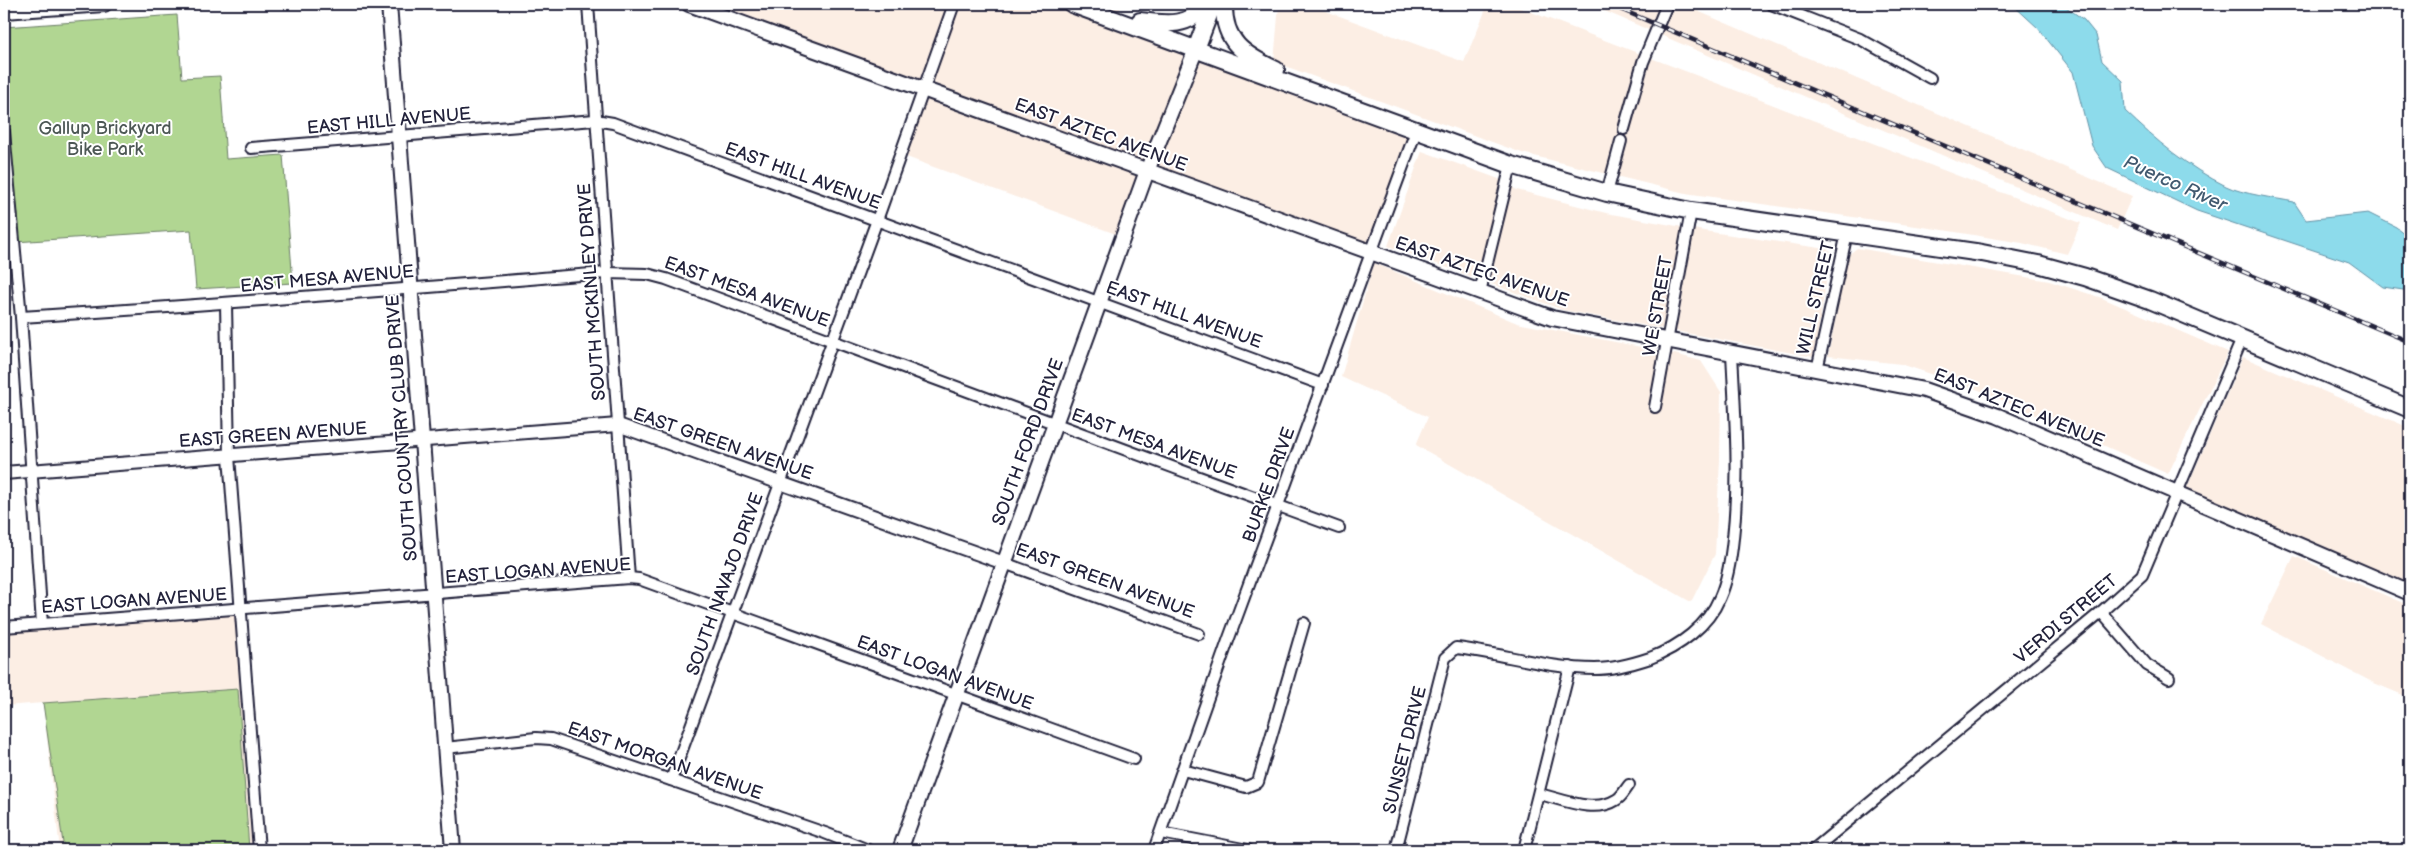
<svg xmlns="http://www.w3.org/2000/svg" width="2414" height="854" font-family="'Balsamiq Sans',sans-serif">
	<style>
		.built { fill: #fceee4 }
		.green { fill: #b1d692; stroke: #6a7c66 }
		.water { fill: #8ddbeb; stroke: #6291a5 }
		.lines { fill: none; stroke-linecap: round; stroke-linejoin: round }
		.minor-casing { stroke: #22223b; stroke-width: 14 }
		.tertiary-casing { stroke: #22223b; stroke-width: 16 }
		.secondary-casing { stroke: #22223b; stroke-width: 18 }
		.primary-casing { stroke: #22223b; stroke-width: 20 }
		.minor { stroke: #fff; stroke-width: 10 }
		.tertiary { stroke: #fff; stroke-width: 12 }
		.secondary { stroke: #fff; stroke-width: 14 }
		.primary { stroke: #fff; stroke-width: 16 }
		.rail-casing { stroke: #22223b; stroke-width: 4.5 }
		.rail { stroke: #fff; stroke-width: 2.5; stroke-dasharray: 8; stroke-linecap: butt }
		.labels { text-anchor: middle; dominant-baseline: central; stroke-width: 4; stroke-linejoin: round; paint-order: stroke }
		.street-label { font-size: 18px; fill: #22223b; stroke: #fff }
		.park-label { font-size: 18px; fill: #4d5855; stroke: #fff }
		.water-label { font-size: 19px; font-style: italic; fill: #425a70; stroke: #fff }
	</style>
	<rect width="100%" height="100%" fill="#fff"/>
	<filter id="ink" filterUnits="userSpaceOnUse"><feTurbulence type="fractalNoise" baseFrequency=".02" numOctaves="2"/><feDisplacementMap in="SourceGraphic" scale="10" xChannelSelector="R" yChannelSelector="G"/><feConvolveMatrix kernelMatrix="1 2 1 2 8 2 1 2 1" color-interpolation-filters="sRGB"/></filter>
	<g filter="url(#ink)">
		<g class="built">
			<polygon points="689,4 1121,4 1117,20 1416,131 1371,253 1147,171 1124,237 901,155 923,90"/>
			<polygon points="1279,4 1307,4 1464,62 1488,4 1510,4 2081,223 2067,254 2022,243 1937,229 1685,193 1522,153 1274,62"/>
			<polygon points="1588,4 1681,4 2132,196 2117,230"/>
			<polygon points="1422,151 1499,179 1517,190 1606,213 1704,231 1827,249 1831,251 1814,357 1563,310 1388,246"/>
			<polygon points="1857,248 2049,281 2102,298 2228,352 2168,474 1979,390 1901,364 1828,356 1848,255"/>
			<polygon points="1374,263 1517,323 1667,352 1701,361 1721,392 1720,460 1715,554 1691,602 1416,445 1428,417 1341,377"/>
			<polygon points="2243,357 2410,428 2410,584 2186,490"/>
			<polygon points="2294,556 2410,606 2410,698 2374,683 2261,624"/>
			<polygon points="240,610 259,850 60,850 43,703 4,706 4,627"/>
		</g>
		<g class="green">
			<polygon points="177,15 182,78 220,76 226,159 283,155 293,283 196,289 191,230 15,242 4,92 4,27"/>
			<polygon points="238,689 249,850 64,850 43,703"/>
		</g>
		<path class="water" d="M2012,4h50l22,16 12,15 6,26 21,20 2,30c30,29 64,57 101,75 16,8 49,12 68,16l12,18 62,-7 28,14 14,11v53l-27,-4 -34,-25 -152,-51 -90,-43 -15,-22 -19,-74 -35,-44z"/>
		<g class="lines">
			<defs>
				<g id="minor">
					<polyline points="588,4 629,578"/>
					<polyline points="1771,4 1860,39 1930,78"/>
					<polyline points="1624,129 1643,62 1667,4"/>
					<polyline points="4,132 21,317 42,624"/>
					<polyline points="251,148 595,120 613,123 1323,385"/>
					<polyline points="1607,193 1621,141"/>
					<polyline points="1480,292 1511,165"/>
					<polyline points="226,304 229,456 259,850"/>
					<path d="M21,317c196,-12 390,-29 585,-44l41,1 19,5c225,82 448,168 673,249"/>
					<polyline points="1817,370 1847,233"/>
					<polyline points="1655,407 1691,211"/>
					<polyline points="1004,563 1199,634"/>
					<polyline points="2101,612 2147,665 2169,678"/>
					<polyline points="4,627 629,578 639,579 1134,759"/>
					<polyline points="445,748 536,738 551,739 825,833 868,850"/>
					<polyline points="1183,770 1246,787 1258,782 1304,623"/>
					<polyline points="671,780 877,220 954,4"/>
					<path d="M1539,794c23,5 55,20 77,6 6,-3 9,-10 13,-15"/>
					<polyline points="1161,833 1248,850"/>
					<polyline points="1154,850 1229,638 1416,131"/>
					<path d="M1396,850l49,-192 11,-10c44,5 96,21 139,21 19,0 37,-5 55,-11 29,-11 58,-32 70,-61 8,-18 11,-39 13,-59 7,-62 2,-123 -1,-185"/>
					<polyline points="1524,850 1570,667"/>
					<polyline points="1813,850 2101,612 2142,575 2242,339"/>
				</g>
				<polyline id="tertiary" points="4,473 618,425 1004,563"/>
				<g id="secondary">
					<polyline points="389,4 453,850"/>
					<polyline points="689,4 1552,318 1924,390 1998,416 2410,593"/>
					<polyline points="4,11 104,4"/>
					<polyline points="900,850 1147,171 1196,49"/>
				</g>
				<g id="primary">
					<polyline points="1072,4 1511,165 1607,193 1691,211 1982,253 2038,264 2085,277 2150,300 2410,409"/>
					<path d="M1224,4c-1,38 20,51 52,66"/>
					<path d="M1140,21c24,3 51,7 65,-17"/>
					<polyline points="1196,49 1213,4"/>
				</g>
			</defs>
			<use href="#minor" class="minor-casing"/>
			<use href="#tertiary" class="tertiary-casing"/>
			<use href="#secondary" class="secondary-casing"/>
			<use href="#primary" class="primary-casing"/>
			<use href="#minor" class="minor"/>
			<use href="#tertiary" class="tertiary"/>
			<use href="#secondary" class="secondary"/>
			<use href="#primary" class="primary"/>
			<defs>
				<polyline id="rail" points="1608,4 2410,342"/>
			</defs>
			<use href="#rail" class="rail-casing"/>
			<use href="#rail" class="rail"/>
		</g>
	</g>
	<g class="labels">
		<g class="street-label">
			<text transform="translate(389 121) rotate(-5)">EAST HILL AVENUE</text>
			<text transform="translate(1101 135) rotate(20)">EAST AZTEC AVENUE</text>
			<text transform="translate(803 176) rotate(20)">EAST HILL AVENUE</text>
			<text transform="translate(1482 272) rotate(19)">EAST AZTEC AVENUE</text>
			<text transform="translate(327 279) rotate(-5)">EAST MESA AVENUE</text>
			<text transform="translate(592 292) rotate(-94)">SOUTH MCKINLEY DRIVE</text>
			<text transform="translate(747 292) rotate(20)">EAST MESA AVENUE</text>
			<text transform="translate(1816 298) rotate(-77)">WILL STREET</text>
			<text transform="translate(1658 306) rotate(-80)">WE STREET</text>
			<text transform="translate(1184 315) rotate(20)">EAST HILL AVENUE</text>
			<text transform="translate(2019 408) rotate(22)">EAST AZTEC AVENUE</text>
			<text transform="translate(402 428) rotate(-94)">SOUTH COUNTRY CLUB DRIVE</text>
			<text transform="translate(273 435) rotate(-4)">EAST GREEN AVENUE</text>
			<text transform="translate(1028 442) rotate(-70)">SOUTH FORD DRIVE</text>
			<text transform="translate(723 444) rotate(19)">EAST GREEN AVENUE</text>
			<text transform="translate(1154 444) rotate(20)">EAST MESA AVENUE</text>
			<text transform="translate(1269 485) rotate(-70)">BURKE DRIVE</text>
			<text transform="translate(538 571) rotate(-4)">EAST LOGAN AVENUE</text>
			<text transform="translate(1105 581) rotate(20)">EAST GREEN AVENUE</text>
			<text transform="translate(725 584) rotate(-70)">SOUTH NAVAJO DRIVE</text>
			<text transform="translate(134 601) rotate(-4)">EAST LOGAN AVENUE</text>
			<text transform="translate(2066 619) rotate(-40)">VERDI STREET</text>
			<text transform="translate(945 673) rotate(20)">EAST LOGAN AVENUE</text>
			<text transform="translate(1405 750) rotate(-76)">SUNSET DRIVE</text>
			<text transform="translate(665 761) rotate(19)">EAST MORGAN AVENUE</text>
		</g>
		<g class="park-label">
			<text x="105" y="128">Gallup Brickyard<tspan x="105" dy="21">Bike Park</tspan></text>
		</g>
		<g class="water-label">
			<text transform="translate(2175 184) rotate(24)">Puerco River</text>
		</g>
	</g>
	<rect width="2414" height="854" fill="none" stroke="#fff" stroke-width="20"/>
	<rect x="10" y="10" width="2394" height="834" fill="none" stroke="#22223b" stroke-width="2" filter="url(#ink)"/>
</svg>
